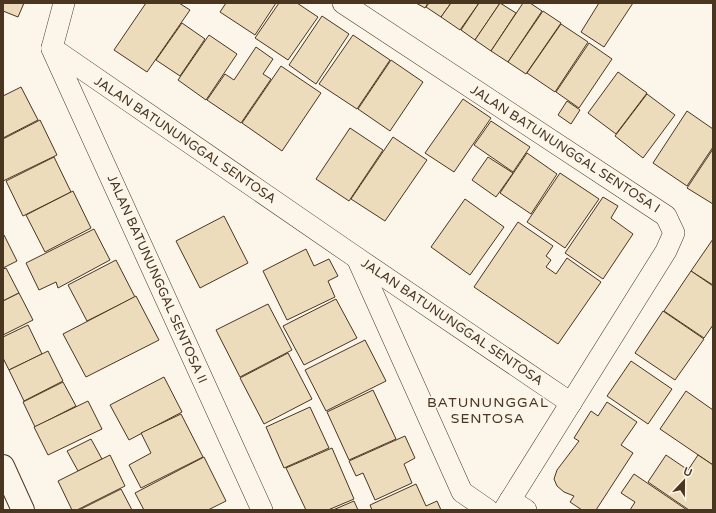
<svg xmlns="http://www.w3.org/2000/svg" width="716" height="513" font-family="'Varela Round',sans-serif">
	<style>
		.building { fill: #ecdcbc; stroke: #4a3520 }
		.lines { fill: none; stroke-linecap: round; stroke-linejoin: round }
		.street-casing { stroke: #4a3520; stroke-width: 22 }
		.secondary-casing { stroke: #4a3520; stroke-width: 24 }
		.street { stroke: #fbf6e9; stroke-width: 21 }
		.secondary { stroke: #fbf6e9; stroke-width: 22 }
		.labels { text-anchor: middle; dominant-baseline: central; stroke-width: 3; stroke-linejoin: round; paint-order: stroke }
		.street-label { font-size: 13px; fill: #4a3520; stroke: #fbf6e9 }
		.neighbourhood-label { font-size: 14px; letter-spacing: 1px; fill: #4a3520; stroke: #fbf6e9 }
	</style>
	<rect width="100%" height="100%" fill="#fbf6e9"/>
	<g class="building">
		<polygon points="3,3 24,3 18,17 3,11"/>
		<polygon points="146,3 179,3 190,10 147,72 114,50"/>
		<polygon points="226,3 276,3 255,35 220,12"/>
		<polygon points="279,3 297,3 318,17 288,60 255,38"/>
		<polygon points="416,3 428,3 425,8"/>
		<polygon points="429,3 451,3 441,17 426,7"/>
		<polygon points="451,3 479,3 460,30 441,17"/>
		<polygon points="479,3 500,3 475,40 461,30"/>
		<polygon points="500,3 516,13 491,51 475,40"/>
		<polygon points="523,3 530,3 542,11 508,62 491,51"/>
		<polygon points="599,3 633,3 604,47 581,32"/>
		<polygon points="543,11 561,23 526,74 508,62"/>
		<polygon points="322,16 349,34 316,84 289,65"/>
		<polygon points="182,23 205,39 180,76 156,60"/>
		<polygon points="561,24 588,42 555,92 527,73"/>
		<polygon points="209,35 237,54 206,100 178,80"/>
		<polygon points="353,35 390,60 357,109 319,84"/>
		<polygon points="589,43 612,59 579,108 556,92"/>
		<polygon points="256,47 273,59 263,74 271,79 241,123 207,100 225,74 234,80"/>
		<polygon points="391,60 423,82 390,131 358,109"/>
		<polygon points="281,66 321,93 282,151 242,123"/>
		<polygon points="618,72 647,93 616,134 588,113"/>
		<polygon points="21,87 38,120 3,138 3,96"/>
		<polygon points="647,94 675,115 643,158 615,136"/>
		<polygon points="463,99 491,118 454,172 425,153"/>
		<polygon points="567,101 580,110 571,124 558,115"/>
		<polygon points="687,111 713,129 713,147 687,186 653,163"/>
		<polygon points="40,120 57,155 3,181 3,139"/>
		<polygon points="491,121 530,147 513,172 474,145"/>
		<polygon points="350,128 383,150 349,201 316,179"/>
		<polygon points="393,137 427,160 385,221 351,199"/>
		<polygon points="713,149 713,204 687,188"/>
		<polygon points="527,153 557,174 531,214 500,193"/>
		<polygon points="54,157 71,192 23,216 6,181"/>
		<polygon points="488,157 513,173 496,197 472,180"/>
		<polygon points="560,173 599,199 565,248 527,222"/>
		<polygon points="73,191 91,228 45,252 26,215"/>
		<polygon points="603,197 618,206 611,218 633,234 603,279 565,253"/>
		<polygon points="465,199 504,227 470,275 431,247"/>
		<polygon points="224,216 248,263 200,288 176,241"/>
		<polygon points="518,222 553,246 546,256 551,260 546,267 556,274 567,258 601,282 558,344 474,287"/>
		<polygon points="94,229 110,260 58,288 56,282 39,290 26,263"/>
		<polygon points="3,235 4,235 17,261 3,268"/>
		<polygon points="713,239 713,285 691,271"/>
		<polygon points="306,249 314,266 329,259 338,276 328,281 335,297 287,320 263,271"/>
		<polygon points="116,260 135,297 87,321 68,285"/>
		<polygon points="6,268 19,293 3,301 3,269"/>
		<polygon points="691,271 713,286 713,325 704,338 664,311"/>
		<polygon points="19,293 33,320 3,335 3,301"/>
		<polygon points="136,296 159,340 86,377 63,334"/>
		<polygon points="336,299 357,338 304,365 283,326"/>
		<polygon points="268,304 292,350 240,377 216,330"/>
		<polygon points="663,311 704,339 675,380 635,353"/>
		<polygon points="28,325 42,354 9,370 3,358 3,337"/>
		<polygon points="365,340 386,381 326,411 305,370"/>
		<polygon points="48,351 63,381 24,401 9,370"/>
		<polygon points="288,353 312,399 264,424 240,378"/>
		<polygon points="631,361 672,389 648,424 607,396"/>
		<polygon points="164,377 182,412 129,440 110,405"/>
		<polygon points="63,382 76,406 35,427 23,402"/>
		<polygon points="373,390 396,439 349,460 327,412"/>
		<polygon points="686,391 713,410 713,465 660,429"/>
		<polygon points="88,401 102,429 48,455 34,427"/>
		<polygon points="607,402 637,422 621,445 633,453 596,510 582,510 570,502 574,496 564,492 557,486 554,479 557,470 579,441 574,438 591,411 598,416"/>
		<polygon points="310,407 329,448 284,468 266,427"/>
		<polygon points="181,414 203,457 141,488 129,465 151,453 141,433"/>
		<polygon points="405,436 415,458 404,464 412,483 375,500 363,473 356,476 349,461"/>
		<polygon points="91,439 102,459 78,471 67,451"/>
		<polygon points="332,448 354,499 328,510 306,510 286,468"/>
		<polygon points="110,455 125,486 77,510 72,510 58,481"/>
		<polygon points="666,455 688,470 698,455 713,465 713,510 689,510 648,482"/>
		<polygon points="204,457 226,501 208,510 144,510 135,493"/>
		<polygon points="634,474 687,510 630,510 635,502 621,493"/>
		<polygon points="416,484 426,506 437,501 441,510 372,510 370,505"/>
		<polygon points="121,489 132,510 79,510"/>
		<polygon points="354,501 358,510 333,510"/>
	</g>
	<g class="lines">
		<defs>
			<g id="street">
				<polyline points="343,3 666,216 674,233 666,251 504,510"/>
				<polyline points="52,48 357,258 571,403"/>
				<polyline points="52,48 64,3"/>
				<polyline points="52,49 262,510"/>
				<polyline points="357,258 462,492 488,510"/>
				<polyline points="510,500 526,510"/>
			</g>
			<polyline id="secondary" points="3,466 23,510"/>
		</defs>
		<use href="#street" class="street-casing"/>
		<use href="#secondary" class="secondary-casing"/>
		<use href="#street" class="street"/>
		<use href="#secondary" class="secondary"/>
	</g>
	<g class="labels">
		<g class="street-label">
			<text transform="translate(185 140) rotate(34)">JALAN BATUNUNGGAL SENTOSA</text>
			<text transform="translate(565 149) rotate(33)">JALAN BATUNUNGGAL SENTOSA I</text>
			<text transform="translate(157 279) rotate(66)">JALAN BATUNUNGGAL SENTOSA II</text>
			<text transform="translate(452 322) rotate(34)">JALAN BATUNUNGGAL SENTOSA</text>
		</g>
		<g class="neighbourhood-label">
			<text x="488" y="402">BATUNUNGGAL<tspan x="488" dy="16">SENTOSA</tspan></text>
		</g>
	</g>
	<rect width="716" height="513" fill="none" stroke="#4a3520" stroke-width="8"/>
	<g transform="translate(684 481) rotate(22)" stroke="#fbf6e9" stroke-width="3" paint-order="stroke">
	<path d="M0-3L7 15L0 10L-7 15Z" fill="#4a3520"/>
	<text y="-6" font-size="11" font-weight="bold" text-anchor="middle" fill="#4a3520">U</text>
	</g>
</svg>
